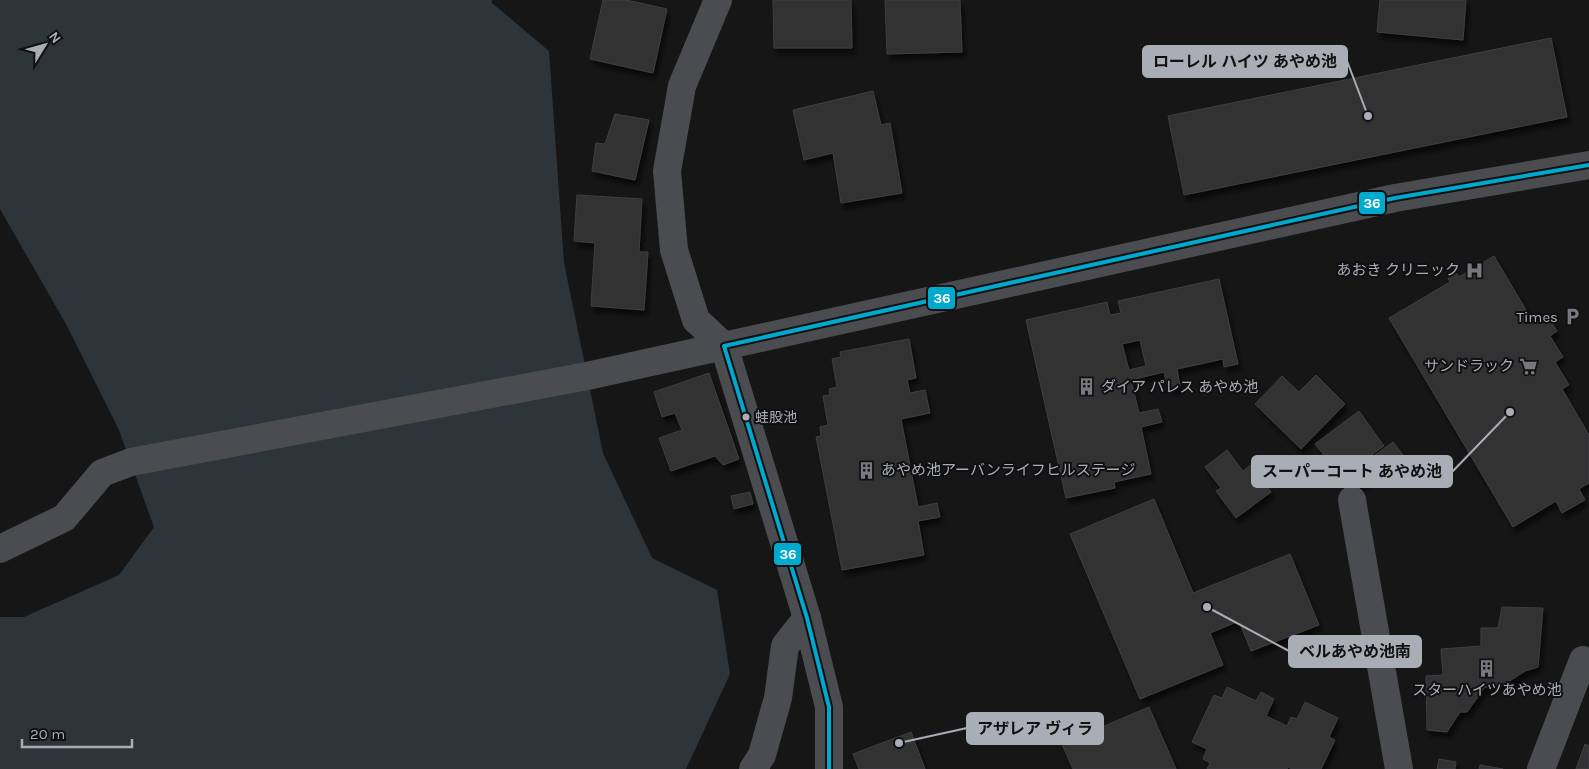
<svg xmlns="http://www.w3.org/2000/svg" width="1589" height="769" font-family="Karla,'Noto Sans JP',sans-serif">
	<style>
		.water { fill: #2e353a }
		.building { fill: #303032; stroke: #3f4042; fill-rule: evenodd; filter: url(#shadow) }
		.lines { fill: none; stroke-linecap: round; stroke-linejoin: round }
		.minor { stroke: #4b4c4f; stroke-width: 28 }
		.bus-1-casing { stroke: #101012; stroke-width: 8 }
		.bus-1 { stroke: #00a9ce; stroke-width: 4 }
		.bus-dot { fill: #a9adb6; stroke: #101012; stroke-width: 2 }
		.labels { text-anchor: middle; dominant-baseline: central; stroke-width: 4; stroke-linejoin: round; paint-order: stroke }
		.bus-label { font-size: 14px; fill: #a9adb6; stroke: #101012; text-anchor: start }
		.poi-label { font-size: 15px; fill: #a9adb6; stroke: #101012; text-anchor: end }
		.leader { fill: none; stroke: #a9adb6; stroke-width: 2 }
		.callout-dot { fill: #a9adb6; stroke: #101012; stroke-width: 2 }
		.callout { fill: #a9adb6; stroke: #a9adb6; stroke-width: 2 }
		.callout-label { font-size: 16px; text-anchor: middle; font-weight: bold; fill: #111 }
		.line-badge { stroke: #101012; stroke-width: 2 }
		.badge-label { font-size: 14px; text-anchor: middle; font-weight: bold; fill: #fff }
	</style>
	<defs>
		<filter id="shadow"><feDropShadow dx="3" dy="5.5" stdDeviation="2.5" flood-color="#0009"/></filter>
	</defs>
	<rect width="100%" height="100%" fill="#161616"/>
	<polygon class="water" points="0,0 492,0 492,3 549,51 564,263 603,453 652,558 717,590 730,674 686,769 0,769 0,617 24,617 119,575 154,527 119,430 66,324 0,209"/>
	<g class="building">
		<polygon points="603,0 626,0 667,9 653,73 590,59"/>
		<polygon points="773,0 851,0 852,48 774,48"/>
		<polygon points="885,0 960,0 962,52 887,54"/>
		<polygon points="1380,0 1466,0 1463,40 1377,32"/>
		<polygon points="1551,38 1567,117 1184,195 1168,116"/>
		<polygon points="873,91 881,125 890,123 902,193 841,203 833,153 804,160 793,110"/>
		<polygon points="615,114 649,120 635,180 592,171 596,143 605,144"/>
		<polygon points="577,195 642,199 639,252 648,252 644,310 591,306 595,243 574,241"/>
		<polygon points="1494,256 1532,320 1539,316 1543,323 1549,319 1557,331 1550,336 1563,357 1555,362 1569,385 1562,389 1589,435 1589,483 1579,489 1585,500 1562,513 1556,501 1513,527 1389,318 1450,282 1448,278 1456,273 1459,277"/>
		<path d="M1219,279l19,85 -14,3 -1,-8 -46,10 3,17 -12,3 -4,-17 -33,8 8,33 19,-4 4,13 -21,5 10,47 -37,8 1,6 -49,10 -40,-178 81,-18 3,13 11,-2 -3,-12zM1140,340l6,26 -17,4 -7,-26z"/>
		<polygon points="909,339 916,378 907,380 910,393 925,390 930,413 901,419 918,507 937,503 940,517 918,521 924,555 842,570 816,437 821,436 820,427 828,425 823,396 830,395 829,389 837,387 832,359 841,357 840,352"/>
		<polygon points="709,373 739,459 723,465 715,456 671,471 659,438 682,430 675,413 662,417 654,392"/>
		<polygon points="1316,375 1345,404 1301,449 1255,404 1282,376 1299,392"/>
		<polygon points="1359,411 1384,446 1370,456 1380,470 1353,492 1315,444"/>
		<polygon points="1393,442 1407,460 1389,474 1375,455"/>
		<polygon points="1227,450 1243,471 1251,465 1271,492 1236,518 1216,491 1221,488 1205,467"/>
		<polygon points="750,492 753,504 734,509 731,496"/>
		<polygon points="1154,499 1193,593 1290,554 1319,625 1251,651 1239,621 1210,633 1223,665 1140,699 1070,534"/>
		<polygon points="1502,607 1543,608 1538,667 1525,671 1499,688 1485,687 1467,712 1460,712 1447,732 1427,730 1426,676 1443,675 1441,649 1481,646 1481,628 1498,628"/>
		<polygon points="1227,687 1256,701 1261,692 1274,699 1266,716 1287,726 1291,717 1297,719 1305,702 1338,718 1329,737 1335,740 1321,769 1292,769 1288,767 1287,769 1207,769 1210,763 1203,759 1207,749 1192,742 1214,695 1222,698"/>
		<polygon points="1149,707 1176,769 1073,769 1062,744"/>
		<polygon points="911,732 925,769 859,769 853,754"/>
		<polygon points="1585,744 1589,746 1589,769 1576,769"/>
		<polygon points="1439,759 1456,762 1455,769 1437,769"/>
		<polygon points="1480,765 1503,769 1479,769"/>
	</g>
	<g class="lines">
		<g class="minor">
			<polyline points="718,0 682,86 667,171 674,250 696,320 724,346"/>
			<polyline points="1352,500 1399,769"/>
			<polyline points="0,549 64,518 102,473 131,462 587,376 724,346"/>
			<polyline points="753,769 762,755 778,698 785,646 807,618"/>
			<polyline points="829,769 829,707 807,618 724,346 1395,198 1589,165"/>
			<polyline points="1541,769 1583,660"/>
		</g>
		<defs>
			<polyline id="bus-1" points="829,769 829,707 807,618 724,346 1395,198 1589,165"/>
		</defs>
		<use href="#bus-1" class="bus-1-casing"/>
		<use href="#bus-1" class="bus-1"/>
	</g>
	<defs>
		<symbol id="hospital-bare" viewBox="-9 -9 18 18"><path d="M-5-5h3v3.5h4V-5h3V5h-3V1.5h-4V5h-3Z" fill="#76787e" stroke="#101012" stroke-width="2.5" paint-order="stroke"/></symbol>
		<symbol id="parking-bare" viewBox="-9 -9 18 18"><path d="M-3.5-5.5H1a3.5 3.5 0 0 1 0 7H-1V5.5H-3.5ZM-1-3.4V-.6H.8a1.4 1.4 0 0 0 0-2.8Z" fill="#76787e" stroke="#101012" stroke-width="2.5" paint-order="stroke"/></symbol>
		<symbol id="supermarket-bare" viewBox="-9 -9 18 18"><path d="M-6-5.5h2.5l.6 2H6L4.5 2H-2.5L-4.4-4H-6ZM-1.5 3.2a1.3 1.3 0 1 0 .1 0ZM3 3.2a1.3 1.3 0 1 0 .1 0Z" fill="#76787e" stroke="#101012" stroke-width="2.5" paint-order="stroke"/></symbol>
		<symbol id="building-bare" viewBox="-9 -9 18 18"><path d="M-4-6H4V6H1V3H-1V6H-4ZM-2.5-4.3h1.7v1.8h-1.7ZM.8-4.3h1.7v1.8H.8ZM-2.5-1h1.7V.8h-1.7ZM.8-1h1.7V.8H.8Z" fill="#76787e" stroke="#101012" stroke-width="2.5" paint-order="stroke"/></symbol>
	</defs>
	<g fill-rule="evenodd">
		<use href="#hospital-bare" x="1462" y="258" width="25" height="25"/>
		<use href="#parking-bare" x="1560" y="304" width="25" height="25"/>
		<use href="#supermarket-bare" x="1516" y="354" width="25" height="25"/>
		<use href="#building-bare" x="1074" y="374" width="25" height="25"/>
		<use href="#building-bare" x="854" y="458" width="25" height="25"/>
		<use href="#building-bare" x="1474" y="656" width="25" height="25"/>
	</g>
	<circle class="bus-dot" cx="746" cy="417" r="4.5"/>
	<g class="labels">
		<g class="bus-label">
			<text x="755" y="417">蛙股池</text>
		</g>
		<g class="poi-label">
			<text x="1460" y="270">あおき クリニック</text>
			<text x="1558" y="317">Times</text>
			<text x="1514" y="366">サンドラック</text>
			<text x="1101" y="387" text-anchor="start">ダイア パレス あやめ池</text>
			<text x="881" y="470" text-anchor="start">あやめ池アーバンライフヒルステージ</text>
			<text x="1487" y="690" text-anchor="middle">スターハイツあやめ池</text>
		</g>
	</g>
	<path class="leader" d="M1368 116L1347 61M1510 412L1452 472M1207 607L1289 651M899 743L967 728"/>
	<g class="callout-dot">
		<circle cx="1368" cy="116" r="5"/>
		<circle cx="1510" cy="412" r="5"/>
		<circle cx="1207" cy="607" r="5"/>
		<circle cx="899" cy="743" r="5"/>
	</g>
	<g class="callout">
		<rect x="1143" y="46" width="204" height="31" rx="5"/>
		<rect x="1252" y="456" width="200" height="31" rx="5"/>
		<rect x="1289" y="636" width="132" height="31" rx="5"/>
		<rect x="967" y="713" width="136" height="31" rx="5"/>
	</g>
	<g class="callout-label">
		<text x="1245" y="67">ローレル ハイツ あやめ池</text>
		<text x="1352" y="477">スーパーコート あやめ池</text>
		<text x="1355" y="657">ベルあやめ池南</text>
		<text x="1035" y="734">アザレア ヴィラ</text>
	</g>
	<g class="line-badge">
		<rect x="1358" y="191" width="28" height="24" rx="5" fill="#00a9ce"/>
		<rect x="927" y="286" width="29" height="24" rx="5" fill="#00a9ce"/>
		<rect x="773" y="542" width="29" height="24" rx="5" fill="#00a9ce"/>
	</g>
	<g class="badge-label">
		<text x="1372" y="208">36</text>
		<text x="942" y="303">36</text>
		<text x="788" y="559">36</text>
	</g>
	<g transform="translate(45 45) rotate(53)" stroke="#101012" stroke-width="4" paint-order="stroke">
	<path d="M0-4L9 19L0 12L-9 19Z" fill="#a9adb6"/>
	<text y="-8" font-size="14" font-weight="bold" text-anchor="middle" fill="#a9adb6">N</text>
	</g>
	<path d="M22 739v8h110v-8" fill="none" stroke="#a9adb6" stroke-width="2.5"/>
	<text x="30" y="739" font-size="15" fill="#a9adb6" stroke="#101012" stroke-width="4" paint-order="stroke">20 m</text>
</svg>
